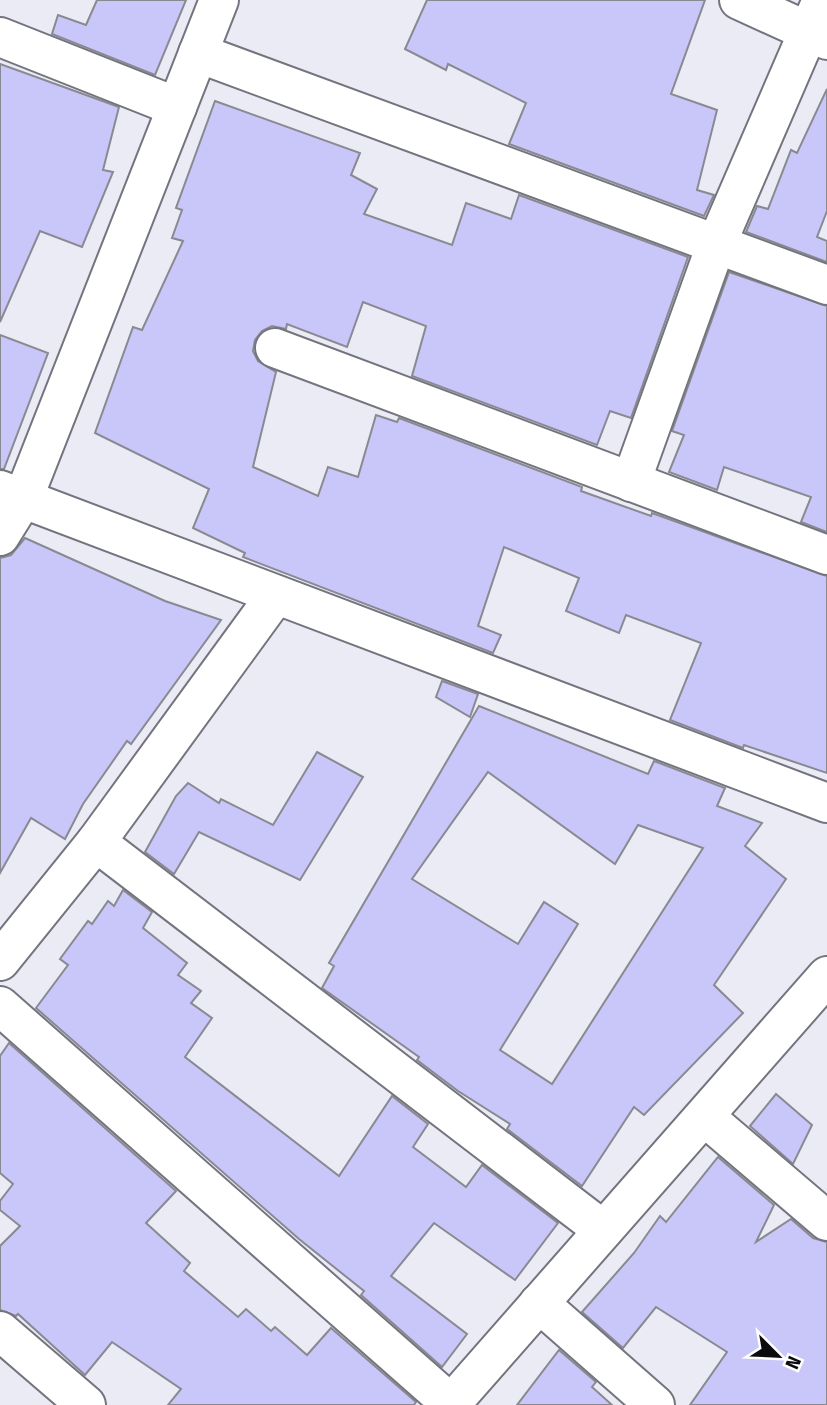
<svg xmlns="http://www.w3.org/2000/svg" width="827" height="1405" font-family="'Fira Sans Condensed',sans-serif">
	<style>
		.building { fill: #c9c7f9; stroke: #898992; stroke-width: 2; fill-rule: evenodd }
		.lines { fill: none; stroke-linecap: round; stroke-linejoin: round }
		.minor-casing { stroke: #74747e; stroke-width: 42 }
		.minor { stroke: #fff; stroke-width: 38 }
	</style>
	<rect width="100%" height="100%" fill="#ebebf6"/>
	<g class="building">
		<polygon points="97,0 186,0 155,75 52,34 58,15 86,25"/>
		<polygon points="427,0 705,0 671,94 717,110 697,190 714,195 704,216 509,144 526,103 448,64 446,70 405,49"/>
		<polygon points="0,64 119,107 103,170 113,172 82,247 40,231 0,322"/>
		<polygon points="827,89 827,211 817,237 827,241 827,262 746,232 757,206 768,209 791,150 797,153"/>
		<polygon points="215,101 360,153 351,175 377,189 364,214 452,245 466,203 511,219 519,195 688,257 631,418 610,411 597,445 412,376 426,326 363,302 347,347 287,324 286,329 272,326 262,331 255,340 253,351 258,361 276,372 253,467 318,496 328,467 358,477 376,415 397,422 399,418 582,487 581,491 651,516 652,513 827,576 827,773 744,745 743,748 670,720 701,643 626,615 619,633 566,611 579,578 504,547 478,626 501,635 493,653 243,557 245,553 193,528 209,489 95,433 133,327 142,330 183,241 172,238 182,210 176,208"/>
		<polygon points="729,272 827,306 827,532 801,522 811,497 724,467 717,490 669,472 684,435 672,431"/>
		<polygon points="0,335 48,353 4,469 0,469"/>
		<polygon points="25,538 165,601 221,620 131,744 127,741 83,804 65,839 31,818 0,873 0,558 11,555"/>
		<polygon points="442,681 478,694 470,717 436,697"/>
		<path d="M479,706l169,68 6,-13 71,27 -8,18 45,17 -17,23 41,33 -72,106 29,28 -99,102 -10,-8 -52,79 -75,-57 3,-5 -52,-33 -41,-31 2,-3 -97,-69 12,-22 -5,-3zM488,772l127,92 23,-39 65,23 -151,236 -52,-34 78,-126 -34,-22 -26,42 -106,-65z"/>
		<polygon points="317,752 363,777 300,880 199,832 174,874 145,852 176,796 188,783 219,803 221,799 273,825"/>
		<polygon points="123,890 152,912 143,928 187,963 178,975 201,991 191,1003 212,1018 185,1057 339,1176 392,1096 428,1124 413,1147 466,1187 482,1165 558,1223 515,1280 434,1223 391,1276 467,1334 442,1367 361,1295 364,1291 299,1239 36,1008 68,965 60,959 88,921 92,924 108,901 114,906"/>
		<polygon points="9,1043 176,1191 146,1223 190,1263 184,1271 238,1317 246,1309 271,1331 275,1327 307,1355 331,1328 416,1402 414,1405 168,1405 181,1389 112,1342 85,1375 18,1314 16,1316 0,1310 0,1246 20,1226 0,1210 0,1201 13,1184 0,1173 0,1056"/>
		<polygon points="776,1094 812,1125 793,1164 750,1126"/>
		<polygon points="718,1157 774,1205 756,1242 791,1219 813,1238 827,1242 827,1405 690,1405 727,1352 656,1307 623,1348 582,1312 634,1253 660,1216 666,1222"/>
		<polygon points="559,1350 596,1382 592,1387 612,1405 517,1405"/>
	</g>
	<g class="lines">
		<defs>
			<g id="minor">
				<polyline points="739,0 827,40"/>
				<polyline points="0,37 177,107"/>
				<polyline points="198,53 827,285"/>
				<polyline points="275,348 827,555"/>
				<polyline points="631,482 716,245 822,0"/>
				<polyline points="0,490 827,803"/>
				<polyline points="0,536 23,499 219,0"/>
				<polyline points="96,842 603,1230"/>
				<polyline points="0,961 96,842 276,595"/>
				<polyline points="0,1006 451,1404"/>
				<polyline points="705,1117 827,1221"/>
				<polyline points="539,1303 655,1405"/>
				<polyline points="0,1331 86,1405"/>
				<polyline points="450,1405 827,976"/>
			</g>
		</defs>
		<use href="#minor" class="minor-casing"/>
		<use href="#minor" class="minor"/>
	</g>
	<g transform="translate(778 1356) rotate(114)" stroke="#ffffff" stroke-width="5" paint-order="stroke">
	<path d="M0-5L12 26L0 18L-12 26Z" fill="#0b0b0f"/>
	<text y="-10" font-size="19" font-weight="bold" text-anchor="middle" fill="#0b0b0f">N</text>
	</g>
</svg>
